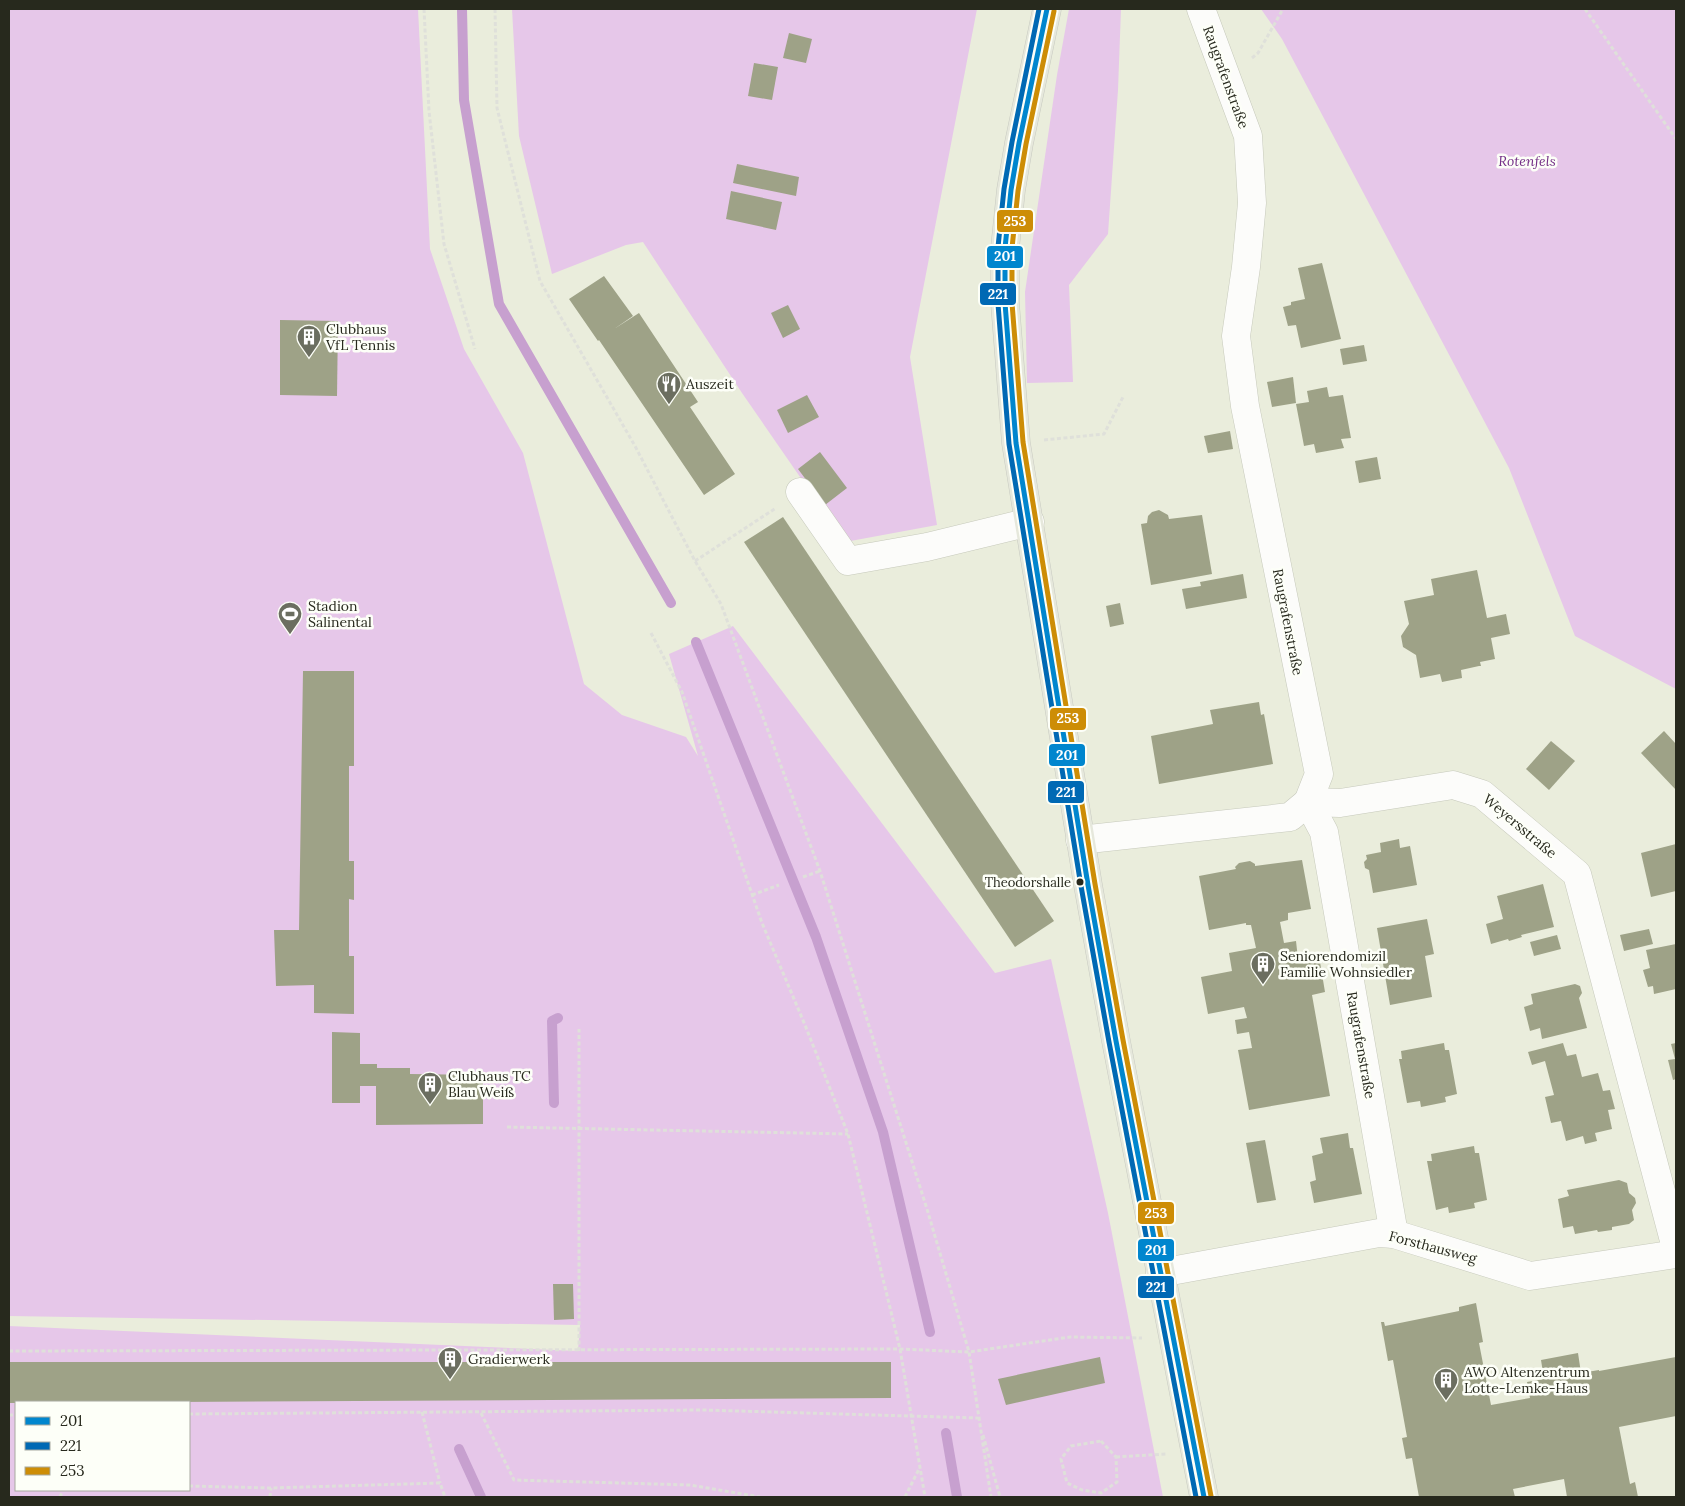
<svg xmlns="http://www.w3.org/2000/svg" width="1685" height="1506" font-family="Lora,serif">
	<style>
		.green { fill: #e6c7e9; fill-rule: evenodd }
		.lines { fill: none; stroke-linecap: round; stroke-linejoin: round }
		.stream { stroke: #c7a0cf; stroke-width: 10 }
		.building { fill: #9ea287 }
		.minor-casing { stroke: #c6c9bb; stroke-width: 29 }
		.major-casing { stroke: #c8cac1; stroke-width: 29 }
		.path { stroke: #dfe0da; stroke-width: 3; stroke-dasharray: 4 2.5; stroke-linecap: butt }
		.minor { stroke: #fcfcfa; stroke-width: 28 }
		.major { stroke: #e6e8dc; stroke-width: 28 }
		.bus-1-casing { stroke: #fdfff8; stroke-width: 9 }
		.bus-2-casing { stroke: #fdfff8; stroke-width: 9 }
		.bus-3-casing { stroke: #fdfff8; stroke-width: 9 }
		.bus-1 { stroke: #0086ce; stroke-width: 5 }
		.bus-2 { stroke: #0069b4; stroke-width: 5 }
		.bus-3 { stroke: #cd8d06; stroke-width: 5 }
		.bus-dot { fill: #27291d; stroke: #fdfff8; stroke-width: 2 }
		.labels { text-anchor: middle; dominant-baseline: central; stroke-width: 5; stroke-linejoin: round; paint-order: stroke }
		.bus-label { font-size: 13px; fill: #27291d; stroke: #fdfff8; text-anchor: end }
		.street-label { font-size: 14px; fill: #27291d; stroke: #fdfff8 }
		.park-label { font-size: 14px; font-style: italic; fill: #742f87; stroke: #fdfff8 }
		.poi-label { font-size: 14px; fill: #27291d; stroke: #fdfff8; text-anchor: start }
		.line-badge { stroke: #fdfff8; stroke-width: 2 }
		.badge-label { font-size: 14px; text-anchor: middle; font-weight: bold; fill: #fff }
	</style>
	<rect width="100%" height="100%" fill="#eaeddc"/>
	<g class="green">
		<path d="M9,9h409l12,240 34,100 59,104 61,231 38,31 64,22 12,19 -29,-102 64,-28 262,347 56,-14 57,254 55,284h-1154v-171l569,25 2,-26 -571,-9zM16,1402h173v88h-173z"/>
		<polygon points="512,9 977,9 910,357 937,525 845,542 742,393 643,242 626,245 552,274 519,136"/>
		<polygon points="1069,9 1121,9 1118,90 1108,234 1069,285 1073,382 1027,383 1025,292 1057,75"/>
		<polygon points="1261,9 1676,9 1676,689 1575,636 1509,468 1282,39"/>
	</g>
	<g class="lines">
		<g class="stream">
			<polyline points="462,9 464,100 499,304 671,603"/>
			<polyline points="696,642 816,937 883,1132 930,1332"/>
			<polyline points="554,1103 552,1021 558,1018"/>
			<polyline points="946,1433 957,1497"/>
			<polyline points="459,1449 481,1497"/>
		</g>
	</g>
	<g class="building">
		<polygon points="789,33 812,39 806,63 783,58"/>
		<polygon points="754,63 778,67 772,100 748,96"/>
		<polygon points="737,164 799,177 796,196 733,183"/>
		<polygon points="731,191 782,202 776,230 726,219"/>
		<polygon points="1322,263 1341,339 1301,348 1296,325 1288,326 1283,307 1291,305 1291,302 1305,299 1298,268"/>
		<polygon points="604,276 633,316 614,329 639,313 698,402 690,407 735,474 704,495 599,340 598,341 569,299"/>
		<polygon points="788,305 800,329 783,338 771,313"/>
		<polygon points="280,320 338,321 337,396 280,395"/>
		<polygon points="1364,345 1367,361 1343,365 1340,349"/>
		<polygon points="1293,377 1296,403 1272,407 1267,382"/>
		<polygon points="1327,387 1329,397 1343,395 1351,438 1341,439 1344,448 1316,453 1314,444 1304,446 1296,404 1309,402 1307,391"/>
		<polygon points="807,395 819,417 788,433 777,410"/>
		<polygon points="1230,431 1233,449 1208,453 1204,436"/>
		<polygon points="820,452 847,488 825,505 798,469"/>
		<polygon points="1377,457 1381,479 1359,483 1355,461"/>
		<polygon points="1159,510 1168,515 1169,519 1202,515 1212,574 1151,585 1141,524 1147,523 1148,516 1152,512"/>
		<polygon points="783,517 1054,921 1015,947 744,542"/>
		<polygon points="1477,570 1487,618 1506,614 1510,634 1491,638 1495,659 1480,662 1481,666 1479,666 1461,670 1462,678 1442,682 1440,674 1420,678 1416,655 1403,647 1401,636 1409,624 1404,601 1434,595 1431,579"/>
		<polygon points="1243,574 1247,598 1186,609 1182,589 1201,586 1200,582"/>
		<polygon points="1120,603 1124,624 1110,627 1106,606"/>
		<polygon points="303,671 354,671 354,766 349,766 349,861 354,861 354,900 349,899 349,956 354,956 354,1014 314,1013 314,985 276,986 274,930 299,930"/>
		<polygon points="1259,702 1261,715 1264,714 1273,764 1159,784 1151,736 1213,724 1210,710"/>
		<polygon points="1664,731 1676,744 1676,790 1641,753"/>
		<polygon points="1551,741 1575,761 1549,790 1526,769"/>
		<polygon points="1399,839 1400,848 1410,846 1417,885 1373,893 1369,870 1365,868 1364,862 1367,859 1366,855 1381,852 1380,843"/>
		<polygon points="1676,844 1676,891 1651,897 1641,853"/>
		<polygon points="1302,860 1311,909 1288,913 1288,920 1280,922 1284,943 1296,941 1298,959 1319,956 1325,992 1312,995 1330,1096 1249,1110 1238,1050 1252,1048 1249,1032 1237,1034 1235,1020 1247,1018 1244,1007 1208,1014 1201,977 1232,971 1229,953 1256,948 1251,925 1246,925 1246,923 1209,930 1199,876 1236,869 1235,867 1239,863 1250,861 1255,864 1255,866"/>
		<polygon points="1543,884 1554,927 1521,935 1522,937 1509,941 1508,939 1491,944 1486,924 1503,919 1497,896"/>
		<polygon points="1427,919 1434,954 1425,956 1432,997 1390,1005 1377,928"/>
		<polygon points="1649,929 1653,944 1624,951 1620,935"/>
		<polygon points="1557,935 1561,949 1534,956 1530,942"/>
		<polygon points="1676,944 1676,989 1654,994 1653,986 1648,987 1643,970 1650,968 1646,950"/>
		<polygon points="1575,984 1580,986 1582,993 1579,998 1587,1028 1542,1039 1540,1028 1530,1031 1524,1007 1533,1004 1531,994"/>
		<polygon points="332,1032 360,1033 360,1064 377,1064 377,1068 410,1068 410,1074 483,1075 483,1124 376,1125 376,1086 360,1086 360,1103 332,1103"/>
		<polygon points="1444,1043 1445,1050 1449,1050 1457,1094 1445,1097 1446,1102 1421,1107 1420,1101 1407,1103 1399,1059 1402,1059 1401,1051"/>
		<polygon points="1563,1043 1567,1056 1576,1054 1582,1077 1598,1073 1603,1091 1610,1090 1615,1109 1608,1110 1612,1129 1595,1133 1597,1141 1585,1144 1583,1136 1566,1141 1561,1121 1551,1123 1545,1097 1554,1095 1545,1061 1532,1065 1528,1052"/>
		<polygon points="1676,1043 1676,1079 1673,1080 1668,1060 1675,1059 1671,1044"/>
		<polygon points="1348,1133 1350,1148 1353,1148 1362,1194 1314,1203 1310,1182 1316,1180 1312,1156 1323,1153 1320,1138"/>
		<polygon points="1265,1140 1276,1200 1257,1203 1246,1143"/>
		<polygon points="1474,1146 1475,1153 1479,1153 1487,1200 1474,1203 1475,1208 1449,1213 1448,1207 1436,1210 1427,1161 1432,1161 1431,1154"/>
		<polygon points="1619,1180 1627,1183 1629,1193 1635,1198 1636,1203 1632,1210 1634,1220 1629,1224 1612,1227 1612,1230 1598,1232 1597,1230 1575,1234 1573,1226 1563,1228 1558,1199 1569,1196 1567,1190"/>
		<polygon points="553,1284 573,1284 574,1319 554,1320"/>
		<polygon points="1476,1303 1483,1342 1479,1343 1491,1405 1530,1398 1527,1382 1544,1379 1541,1360 1578,1353 1581,1373 1599,1370 1599,1371 1676,1357 1676,1416 1619,1427 1630,1484 1635,1482 1638,1497 1567,1497 1564,1479 1513,1489 1515,1497 1419,1497 1412,1458 1406,1459 1402,1438 1407,1437 1393,1360 1388,1361 1381,1322 1384,1322 1385,1326 1459,1311 1459,1307"/>
		<polygon points="1100,1357 1105,1383 1006,1405 998,1379"/>
		<polygon points="9,1362 891,1362 891,1398 9,1403"/>
	</g>
	<g class="lines">
		<defs>
			<g id="minor">
				<polyline points="1201,9 1248,136 1252,203 1246,267 1236,336 1245,406 1319,774 1308,802 1324,832 1394,1234"/>
				<polyline points="800,492 848,561 927,547 1030,522"/>
				<polyline points="1080,840 1290,817 1308,802 1340,803 1453,785 1482,794 1577,874 1676,1248"/>
				<polyline points="1160,1273 1379,1233 1394,1234 1530,1276 1676,1254"/>
			</g>
			<polyline id="major" points="1047,9 1019,143 1011,190 1005,248 1005,303 1016,443 1088,885 1116,1041 1204,1497"/>
		</defs>
		<use href="#minor" class="minor-casing"/>
		<use href="#major" class="major-casing"/>
		<g class="path">
			<polyline points="424,9 429,111 444,244 475,349"/>
			<polyline points="495,9 497,108 540,281 635,446 695,561 721,604 820,871 927,1209 969,1352 991,1497"/>
			<polyline points="1585,9 1676,139"/>
			<polyline points="1252,58 1258,53 1283,9"/>
			<polyline points="1044,440 1104,434 1123,397"/>
			<polyline points="695,561 776,508"/>
			<polyline points="651,633 682,692 762,923 805,1025 848,1134 900,1349 925,1497"/>
			<polyline points="803,877 820,871"/>
			<polyline points="752,895 779,885"/>
			<polyline points="507,1127 848,1134"/>
			<polyline points="9,1351 900,1349 969,1352 1070,1337 1142,1338"/>
			<polyline points="579,1351 579,1029"/>
			<polyline points="422,1412 440,1483"/>
			<polyline points="481,1413 514,1480 690,1485 760,1497"/>
			<polyline points="189,1414 703,1410 978,1418"/>
			<polyline points="9,1415 16,1415"/>
			<polyline points="983,1435 1000,1497"/>
			<polygon points="1101,1441 1116,1457 1117,1482 1101,1493 1082,1490 1067,1483 1061,1459 1071,1446"/>
			<polyline points="1116,1457 1166,1454"/>
			<polyline points="189,1486 271,1488 440,1483 445,1497"/>
			<polyline points="60,1497 63,1490"/>
			<polyline points="270,1497 271,1488"/>
			<polyline points="905,1497 919,1469"/>
		</g>
		<use href="#minor" class="minor"/>
		<use href="#major" class="major"/>
		<defs>
			<polyline id="bus-1" points="1047,9 1019,143 1011,190 1005,248 1005,303 1016,443 1088,885 1116,1041 1204,1497"/>
			<polyline id="bus-2" points="1039,9 1012,142 1004,189 998,247 998,304 1009,444 1081,886 1109,1042 1196,1497"/>
			<polyline id="bus-3" points="1054,11 1026,144 1018,191 1012,248 1012,303 1023,442 1095,884 1123,1040 1211,1496"/>
		</defs>
		<use href="#bus-1" class="bus-1-casing"/>
		<use href="#bus-2" class="bus-2-casing"/>
		<use href="#bus-3" class="bus-3-casing"/>
		<use href="#bus-1" class="bus-1"/>
		<use href="#bus-2" class="bus-2"/>
		<use href="#bus-3" class="bus-3"/>
	</g>
	<defs>
		<symbol id="building-pin" viewBox="-11 -11 22 30"><path d="M0 17L-7.5 6A9.5 9.5 0 1 1 7.5 6Z" fill="#6b6e60" stroke="#fdfff8"/><path d="M-4-6H4V6H1V3H-1V6H-4ZM-2.5-4.3h1.7v1.8h-1.7ZM.8-4.3h1.7v1.8H.8ZM-2.5-1h1.7V.8h-1.7ZM.8-1h1.7V.8H.8Z" fill="#fff"/></symbol>
		<symbol id="restaurant-pin" viewBox="-11 -11 22 30"><path d="M0 17L-7.5 6A9.5 9.5 0 1 1 7.5 6Z" fill="#6b6e60" stroke="#fdfff8"/><path d="M-5-6h1v4h1v-4h1v4h1v-4h1v5L-1.5 .5V6h-2V.5L-5-1ZM5-6V6H3V1.5H1.5Q1.5-4 5-6Z" fill="#fff"/></symbol>
		<symbol id="stadium-pin" viewBox="-11 -11 22 30"><path d="M0 17L-7.5 6A9.5 9.5 0 1 1 7.5 6Z" fill="#6b6e60" stroke="#fdfff8"/><path d="M0-5a6.5 5 0 1 0 0 10a6.5 5 0 1 0 0-10ZM-3.5-1.8h7v3.6h-7Z" fill="#fff"/></symbol>
	</defs>
	<g fill-rule="evenodd">
		<use href="#building-pin" x="295" y="323" width="28" height="38"/>
		<use href="#restaurant-pin" x="655" y="370" width="28" height="38"/>
		<use href="#stadium-pin" x="276" y="600" width="28" height="38"/>
		<use href="#building-pin" x="1249" y="950" width="28" height="38"/>
		<use href="#building-pin" x="416" y="1070" width="28" height="38"/>
		<use href="#building-pin" x="436" y="1345" width="28" height="38"/>
		<use href="#building-pin" x="1432" y="1366" width="28" height="38"/>
	</g>
	<circle class="bus-dot" cx="1080" cy="882" r="4.5"/>
	<g class="labels">
		<g class="bus-label">
			<text x="1071" y="882">Theodorshalle</text>
		</g>
		<g class="street-label">
			<text transform="translate(1226 77) rotate(70)">Raugrafenstraße</text>
			<text transform="translate(1288 622) rotate(79)">Raugrafenstraße</text>
			<text transform="translate(1520 826) rotate(40)">Weyersstraße</text>
			<text transform="translate(1361 1045) rotate(80)">Raugrafenstraße</text>
			<text transform="translate(1433 1247) rotate(15)">Forsthausweg</text>
		</g>
		<g class="park-label">
			<text x="1527" y="161">Rotenfels</text>
		</g>
		<g class="poi-label">
			<text x="326" y="329">Clubhaus<tspan x="326" dy="16">VfL Tennis</tspan></text>
			<text x="686" y="384">Auszeit</text>
			<text x="308" y="606">Stadion<tspan x="308" dy="16">Salinental</tspan></text>
			<text x="1280" y="956">Seniorendomizil<tspan x="1280" dy="16">Familie Wohnsiedler</tspan></text>
			<text x="448" y="1076">Clubhaus TC<tspan x="448" dy="16">Blau Weiß</tspan></text>
			<text x="468" y="1359">Gradierwerk</text>
			<text x="1464" y="1372">AWO Altenzentrum<tspan x="1464" dy="16">Lotte-Lemke-Haus</tspan></text>
		</g>
	</g>
	<g class="line-badge">
		<rect x="996" y="209" width="38" height="24" rx="5" fill="#cd8d06"/>
		<rect x="986" y="245" width="38" height="24" rx="5" fill="#0086ce"/>
		<rect x="979" y="282" width="38" height="24" rx="5" fill="#0069b4"/>
		<rect x="1049" y="707" width="38" height="24" rx="5" fill="#cd8d06"/>
		<rect x="1048" y="743" width="38" height="24" rx="5" fill="#0086ce"/>
		<rect x="1047" y="780" width="38" height="24" rx="5" fill="#0069b4"/>
		<rect x="1137" y="1201" width="38" height="24" rx="5" fill="#cd8d06"/>
		<rect x="1137" y="1238" width="38" height="24" rx="5" fill="#0086ce"/>
		<rect x="1137" y="1275" width="38" height="24" rx="5" fill="#0069b4"/>
	</g>
	<g class="badge-label">
		<text x="1015" y="226">253</text>
		<text x="1005" y="261">201</text>
		<text x="998" y="299">221</text>
		<text x="1068" y="723">253</text>
		<text x="1067" y="760">201</text>
		<text x="1066" y="797">221</text>
		<text x="1156" y="1218">253</text>
		<text x="1156" y="1255">201</text>
		<text x="1156" y="1292">221</text>
	</g>
	<rect width="1685" height="1506" fill="none" stroke="#27291d" stroke-width="20"/>
	<rect x="15" y="1401" width="175" height="90" fill="#fdfff8" stroke="#a7a9a0"/>
	<rect x="25" y="1417" width="25" height="8" fill="#0086ce" stroke="#a7a9a0"/>
	<text x="60" y="1426" font-size="15" fill="#27291d">201</text>
	<rect x="25" y="1442" width="25" height="8" fill="#0069b4" stroke="#a7a9a0"/>
	<text x="60" y="1451" font-size="15" fill="#27291d">221</text>
	<rect x="25" y="1467" width="25" height="8" fill="#cd8d06" stroke="#a7a9a0"/>
	<text x="60" y="1476" font-size="15" fill="#27291d">253</text>
</svg>
